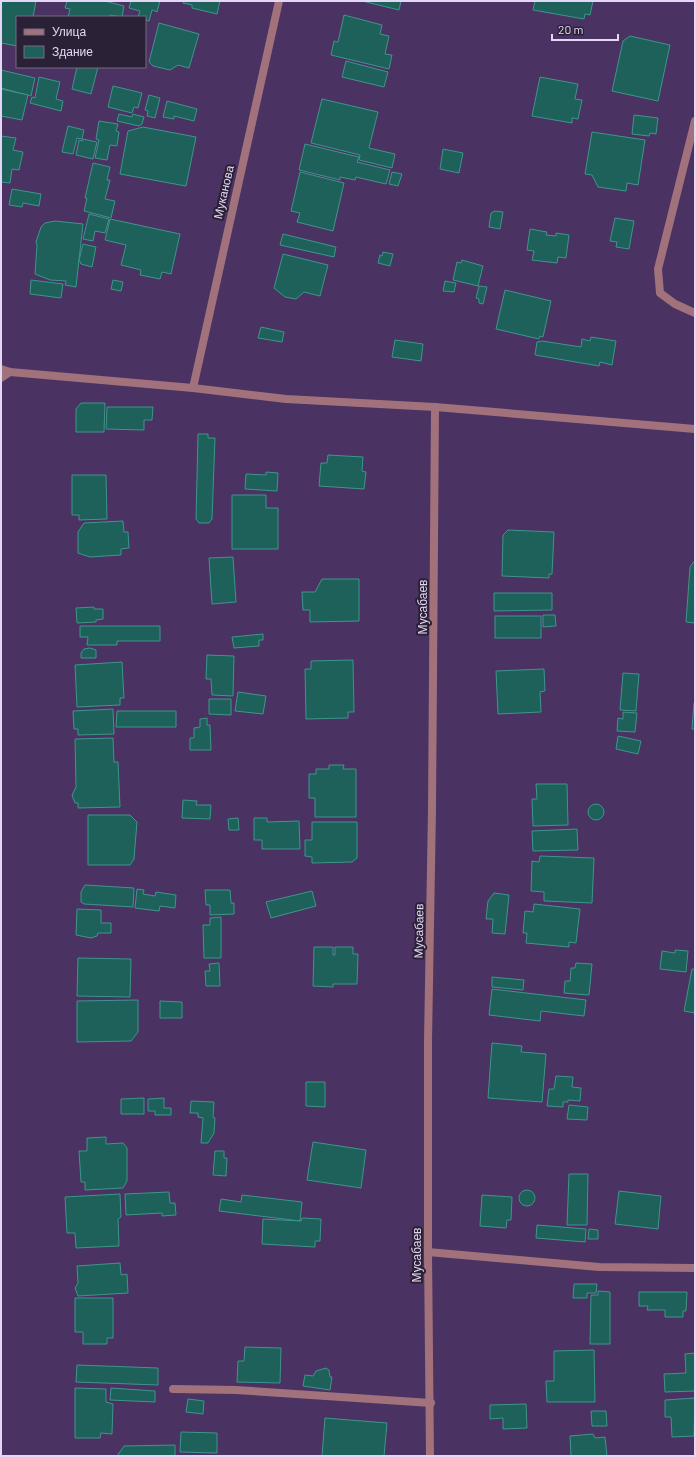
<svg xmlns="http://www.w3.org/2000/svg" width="696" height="1457" font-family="Barlow,sans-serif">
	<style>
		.building { fill: #1e615a; stroke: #3f958b }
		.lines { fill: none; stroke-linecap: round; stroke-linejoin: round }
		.minor { stroke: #a1727b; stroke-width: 8 }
		.labels { text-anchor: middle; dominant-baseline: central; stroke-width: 4; stroke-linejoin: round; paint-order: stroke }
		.street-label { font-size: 12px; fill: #e4d7f5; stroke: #2b2136 }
	</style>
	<rect width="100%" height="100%" fill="#4a3262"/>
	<g class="building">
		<polygon points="1,1 36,1 33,17 17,17 17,46 1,43"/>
		<polygon points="67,1 105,1 124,6 122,17 110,15 110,17 68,17 70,9 65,8"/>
		<polygon points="131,1 160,1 157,12 152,10 149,21 145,20 145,17 138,17 140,11 129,8"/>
		<polygon points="184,1 220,1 217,14 192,8 192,5 183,3"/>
		<polygon points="362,1 401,1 399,10"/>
		<polygon points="535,1 593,1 590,15 585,14 584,19 533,10"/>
		<polygon points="344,15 382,25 380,34 389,36 385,54 392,55 389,69 331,55 334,41 338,42"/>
		<polygon points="159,23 199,34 189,68 178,65 170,70 153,66 149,62"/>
		<polygon points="630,36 670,45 658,101 612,91 623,41"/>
		<polygon points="346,61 388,72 384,87 342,77"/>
		<polygon points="77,67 98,67 91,94 72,89"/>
		<polygon points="1,70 35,78 31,96 1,88"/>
		<polygon points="39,77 60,82 56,99 63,101 61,111 30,103 32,97 35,98"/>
		<polygon points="540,77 578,84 575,99 582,100 578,119 572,118 572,123 532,116"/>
		<polygon points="113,86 142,93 138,108 134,107 132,113 108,107"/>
		<polygon points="1,89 28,95 22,120 1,116"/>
		<polygon points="149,95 160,98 155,118 147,116 148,111 145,110"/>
		<polygon points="322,99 378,112 369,148 395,154 392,168 359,160 360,155 311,143"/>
		<polygon points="167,101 197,109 194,121 174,116 174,119 163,117"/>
		<polygon points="119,114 132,117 133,114 144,117 142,124 139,126 117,121"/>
		<polygon points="634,115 658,118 656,134 650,133 649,136 632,134"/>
		<polygon points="99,121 118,124 116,131 119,132 117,146 110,145 107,160 95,158 99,140 96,139"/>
		<polygon points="68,126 84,130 82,139 77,138 73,154 62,152"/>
		<polygon points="143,127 196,137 186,186 120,174 128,131"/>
		<polygon points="592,132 645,140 638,185 627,183 626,191 598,187 592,175 585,174"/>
		<polygon points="1,136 16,138 13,150 23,152 19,170 12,169 10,183 1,182"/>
		<polygon points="83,139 97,142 93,159 76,155 79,140 83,141"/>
		<polygon points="305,144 359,157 357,162 390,170 386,184 356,177 355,180 340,177 340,180 299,170"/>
		<polygon points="443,149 463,153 459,173 440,169"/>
		<polygon points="93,163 110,167 107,180 110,180 105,199 115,201 111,218 84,211 87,198 85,198"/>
		<polygon points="300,172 344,183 333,231 297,222 300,213 291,211"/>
		<polygon points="392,172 402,174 398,186 389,184"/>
		<polygon points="12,189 41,194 39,206 23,203 22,207 9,205"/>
		<polygon points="495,211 503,212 500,229 489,227 491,213"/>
		<polygon points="89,214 109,219 105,233 95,231 93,241 83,239"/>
		<polygon points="615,218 634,221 629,249 616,247 617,242 610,241"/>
		<polygon points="110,219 180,234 171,274 162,272 160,279 140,275 141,270 121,265 126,245 105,240"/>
		<polygon points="55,221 83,224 76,287 65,285 66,281 50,280 35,274 37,246 36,242 41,227 45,223"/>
		<polygon points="530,229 547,232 546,235 556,236 556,233 569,235 566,258 558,257 557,263 532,260 534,251 527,250"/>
		<polygon points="283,234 336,247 334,257 280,245"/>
		<polygon points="83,244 96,247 92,267 81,264 79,260"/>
		<polygon points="383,252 393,254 390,266 378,263 380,255 382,256"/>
		<polygon points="283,254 328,265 320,296 304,292 296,299 285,297 274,288"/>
		<polygon points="462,260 483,266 478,286 453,280 457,262 461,263"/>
		<polygon points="31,280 63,284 61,298 30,294"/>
		<polygon points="113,280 123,282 121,291 111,289"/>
		<polygon points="445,281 456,283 454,292 443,291"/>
		<polygon points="479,286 487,287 483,304 479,303 479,299 476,298"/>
		<polygon points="505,290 551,301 543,337 540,336 539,339 496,329"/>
		<polygon points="261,327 284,332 282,342 258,338"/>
		<polygon points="591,337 616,341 612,365 600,362 599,366 535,355 537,342 542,341 581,347 582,339 590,341"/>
		<polygon points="395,340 423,344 421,361 392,357"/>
		<polygon points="81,403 105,403 104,432 76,432 76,409"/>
		<polygon points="107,407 153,407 152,420 144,420 144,430 106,429"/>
		<polygon points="198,434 208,434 208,438 215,438 212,519 209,523 199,523 196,519"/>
		<polygon points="328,455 363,457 362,471 366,472 364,489 319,486 321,463 327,463"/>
		<polygon points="266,472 278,473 277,491 245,489 246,474 266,475"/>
		<polygon points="72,475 106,475 107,519 79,520 79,515 72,515"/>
		<polygon points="232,495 266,495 266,508 278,508 278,549 232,549"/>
		<polygon points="123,521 124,532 128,532 129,548 121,549 121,555 90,557 78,553 78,532 84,523"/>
		<polygon points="508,530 554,532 552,574 549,574 549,578 502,576 503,535"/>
		<polygon points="233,557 236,602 212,604 209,558"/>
		<polygon points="695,560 695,623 686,622 690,567"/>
		<polygon points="322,579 359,579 359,621 310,622 310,610 303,610 302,592 315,592"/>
		<polygon points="494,593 552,593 552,610 494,611"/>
		<polygon points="94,607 94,609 103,609 103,619 96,620 96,622 77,623 76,608"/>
		<polygon points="543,615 555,615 556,626 543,627"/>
		<rect x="495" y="616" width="46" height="22"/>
		<polygon points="80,626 160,626 160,641 117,641 117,645 87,645 88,637 80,637"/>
		<polygon points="263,634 263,640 259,640 259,646 234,648 232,637"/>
		<polygon points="90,648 96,650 96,658 81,658 81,653 84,649"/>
		<polygon points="207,655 234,656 233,696 212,695 211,679 206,679"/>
		<polygon points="353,660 354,712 348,712 348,718 306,719 305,669 311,669 311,661"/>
		<polygon points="122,662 124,698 120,698 120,705 77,707 75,665"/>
		<polygon points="544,669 545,691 540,692 541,712 498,714 496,671"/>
		<polygon points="623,673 639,674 636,711 620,710"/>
		<polygon points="238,692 266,696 263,714 235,711"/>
		<polygon points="209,699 231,699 231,715 209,714"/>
		<polygon points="694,703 695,703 695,729 692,729"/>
		<polygon points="113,709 114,734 78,735 78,729 74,729 73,711"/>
		<polygon points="117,711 176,711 176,727 116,727"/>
		<polygon points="623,712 637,713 635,732 617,731 618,718 623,719"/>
		<polygon points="207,718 207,725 210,725 211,750 190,750 190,738 194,738 194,728 200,727 200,719"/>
		<polygon points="618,736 641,741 638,754 616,749"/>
		<polygon points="113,738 114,762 118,762 120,807 78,808 78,803 75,803 72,795 76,787 75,739"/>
		<polygon points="329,765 344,765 343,769 356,769 356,817 315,817 315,798 309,798 309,774 316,774 316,769 329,769"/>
		<polygon points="536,784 567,784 568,825 533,826 532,799 537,799"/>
		<polygon points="183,800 197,801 196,805 211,805 210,819 182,818"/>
		<circle cx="596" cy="812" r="8"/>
		<polygon points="88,815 130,815 137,822 134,859 130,865 88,865"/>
		<polygon points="238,818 239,830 229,830 228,819"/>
		<polygon points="254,818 267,818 267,822 299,821 300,849 262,849 262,840 254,840"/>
		<polygon points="312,822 357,822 357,858 352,862 312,863 312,857 305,856 305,840 312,840"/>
		<polygon points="577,829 578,850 533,851 532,831"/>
		<polygon points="540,856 594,858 592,903 544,901 544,892 531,891 532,861 539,862"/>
		<polygon points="85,885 134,888 133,907 84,904 81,902 81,892"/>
		<polygon points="137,889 144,890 143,894 155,896 156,892 176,895 175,908 160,906 159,911 135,908"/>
		<polygon points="205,890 230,890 231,903 234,903 234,914 210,915 210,905 206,905"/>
		<polygon points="312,891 316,906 271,918 266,902"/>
		<polygon points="494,893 509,895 505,934 492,933 493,919 486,919 488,901"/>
		<polygon points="534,904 580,909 576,943 569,942 569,947 526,943 527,933 523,933 525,911 533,912"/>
		<polygon points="77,909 101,910 101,923 111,923 111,933 98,933 97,936 91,938 76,935"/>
		<polygon points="221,917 221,958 204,958 203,925 210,925 210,918"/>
		<polygon points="314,947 333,947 333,955 335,955 335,947 353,947 353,954 358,954 357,984 333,984 333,987 313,986"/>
		<polygon points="675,950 688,951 686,972 660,969 662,951 675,953"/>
		<polygon points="78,958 131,959 130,997 77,996"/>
		<polygon points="219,963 220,986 206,986 205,971 210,971 209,964"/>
		<polygon points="576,963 592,964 589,995 564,993 565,981 570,981 571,968 575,968"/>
		<polygon points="692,969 695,969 695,1013 684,1011"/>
		<polygon points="492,977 524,980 523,990 492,987"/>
		<polygon points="492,989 586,1000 584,1016 541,1011 540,1021 489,1015"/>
		<polygon points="138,1000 138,1032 131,1041 77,1042 77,1001"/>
		<polygon points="160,1001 182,1002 182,1018 160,1018"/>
		<polygon points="492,1043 522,1046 521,1052 546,1054 542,1102 488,1098"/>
		<polygon points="556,1076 573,1077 572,1087 581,1088 580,1101 568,1100 568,1102 563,1102 563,1107 547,1106 549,1089 554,1089"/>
		<polygon points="306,1082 325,1082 325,1107 306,1106"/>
		<polygon points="144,1098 144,1114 121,1114 121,1099"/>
		<polygon points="164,1098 164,1108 171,1108 171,1115 155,1115 155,1111 148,1111 148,1099"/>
		<polygon points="191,1101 214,1102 213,1117 215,1118 214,1133 208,1143 201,1143 203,1118 198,1117 198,1113 190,1113"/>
		<polygon points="569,1105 588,1107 587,1120 567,1119"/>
		<polygon points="106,1137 106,1144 123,1143 127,1148 127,1181 123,1188 85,1190 85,1182 81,1182 79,1151 87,1151 87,1138"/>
		<polygon points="313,1142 366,1150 361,1188 307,1180"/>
		<polygon points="215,1151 224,1151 224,1158 227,1158 226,1176 213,1175"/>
		<polygon points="569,1174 588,1174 587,1225 567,1225"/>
		<circle cx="527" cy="1198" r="8"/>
		<polygon points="619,1191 661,1196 658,1229 615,1224"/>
		<polygon points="169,1192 170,1203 175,1203 176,1215 162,1216 162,1213 126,1215 125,1194"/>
		<polygon points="120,1194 121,1217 118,1219 119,1246 76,1248 75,1233 67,1233 65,1197"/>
		<polygon points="242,1195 302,1202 300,1221 219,1211 221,1199 241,1202"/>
		<polygon points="482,1195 512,1197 511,1220 507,1220 506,1228 480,1226"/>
		<polygon points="302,1218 321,1219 320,1241 315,1241 315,1247 262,1244 263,1219 301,1221"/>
		<polygon points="537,1225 586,1229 585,1242 536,1238"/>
		<polygon points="589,1229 598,1230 598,1239 588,1239"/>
		<polygon points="120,1263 121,1275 127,1274 128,1293 78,1296 75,1288 78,1283 77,1266"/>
		<polygon points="574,1284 597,1284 596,1293 587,1293 587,1298 573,1298"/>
		<polygon points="598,1291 610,1292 610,1344 590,1344 591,1295 598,1295"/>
		<polygon points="639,1292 687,1292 686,1311 683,1311 683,1317 665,1317 665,1310 647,1310 648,1306 639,1306"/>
		<polygon points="75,1298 113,1298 113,1338 107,1338 107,1344 83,1344 83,1332 75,1332"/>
		<polygon points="245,1347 281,1348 280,1383 237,1382 238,1361 244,1361"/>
		<polygon points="594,1350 595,1402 547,1402 546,1381 554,1381 554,1351"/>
		<polygon points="695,1353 695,1391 665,1392 664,1374 686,1373 685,1354"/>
		<polygon points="77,1365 158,1368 158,1385 76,1382"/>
		<polygon points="326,1368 329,1370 330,1377 332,1377 330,1390 303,1386 305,1375 313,1376 316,1371"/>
		<polygon points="75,1388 106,1389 106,1402 113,1404 112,1434 101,1433 100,1438 75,1438"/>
		<polygon points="111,1388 155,1391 155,1402 110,1400"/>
		<polygon points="695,1398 694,1436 672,1437 671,1417 665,1417 665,1400"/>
		<polygon points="188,1399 204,1401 203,1414 186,1412"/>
		<polygon points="526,1404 527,1428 503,1429 503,1418 490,1419 490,1405"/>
		<polygon points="591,1411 606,1411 607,1426 592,1426"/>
		<polygon points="325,1418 387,1423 384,1456 322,1456"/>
		<polygon points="181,1432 217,1433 217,1453 180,1452"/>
		<polygon points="593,1434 595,1438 605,1437 607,1456 571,1456 570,1436"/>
		<polygon points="175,1445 175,1456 117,1456 124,1446"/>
	</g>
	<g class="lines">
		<g class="minor">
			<polyline points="695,121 658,269 660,293 675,304 695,313"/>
			<polyline points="1,369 10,372 193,388 286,399 435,407 695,429"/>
			<polyline points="1,378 10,372"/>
			<polyline points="193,388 279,1"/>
			<polyline points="428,1252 599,1267 695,1268"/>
			<polyline points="173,1389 236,1390 431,1403"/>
			<polyline points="430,1456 428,1252 428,1041 432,809 435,407"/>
		</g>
	</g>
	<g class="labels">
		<g class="street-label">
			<text transform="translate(223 192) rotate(-77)">Муканова</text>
			<text transform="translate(422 607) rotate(-90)">Мусабаев</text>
			<text transform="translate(418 931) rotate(-89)">Мусабаев</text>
			<text transform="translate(416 1255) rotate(-90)">Мусабаев</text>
		</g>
	</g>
	<rect width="696" height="1457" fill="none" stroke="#e4d7f5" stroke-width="4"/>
	<rect x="16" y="16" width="130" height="52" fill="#2b2136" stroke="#756a82"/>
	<rect x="24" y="29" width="20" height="6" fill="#a1727b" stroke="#756a82"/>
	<text x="52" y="36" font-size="12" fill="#e4d7f5">Улица</text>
	<rect x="24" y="46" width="20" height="12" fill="#1e615a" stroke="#756a82"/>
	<text x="52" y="56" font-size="12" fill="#e4d7f5">Здание</text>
	<path d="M552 34v6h66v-6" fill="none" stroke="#e4d7f5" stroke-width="2"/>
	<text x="558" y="34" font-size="12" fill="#e4d7f5" stroke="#2b2136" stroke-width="3" paint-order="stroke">20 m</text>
</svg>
